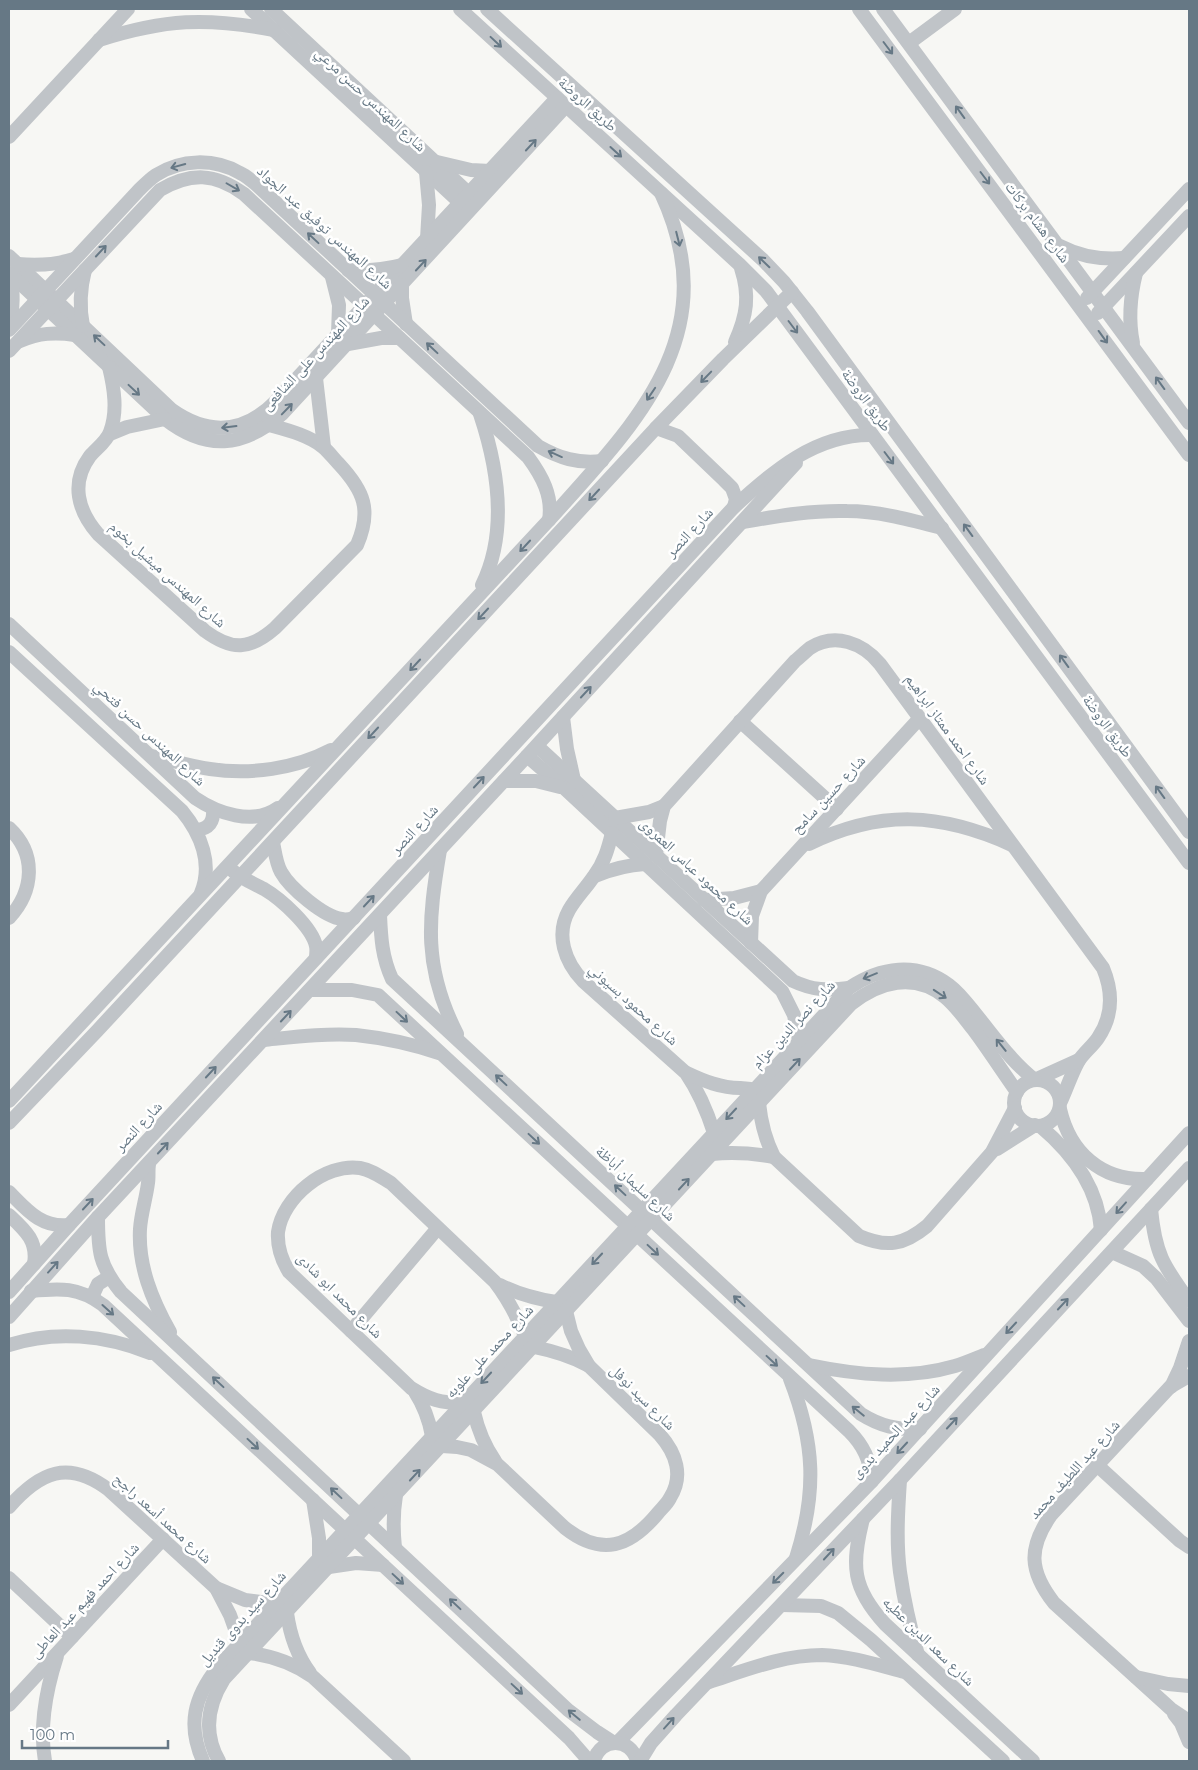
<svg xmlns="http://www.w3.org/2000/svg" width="1198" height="1770" font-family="Montserrat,'Noto Naskh Arabic',sans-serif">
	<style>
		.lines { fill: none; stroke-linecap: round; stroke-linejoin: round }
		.minor { stroke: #c0c4c8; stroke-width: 14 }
		.oneway { stroke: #667885 }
		.labels { text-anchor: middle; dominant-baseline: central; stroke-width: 5; stroke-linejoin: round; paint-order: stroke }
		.street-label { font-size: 15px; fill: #667885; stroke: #fff }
	</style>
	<rect width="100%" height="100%" fill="#f7f7f4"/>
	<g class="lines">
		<g class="minor">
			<polyline points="251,9 467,209"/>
			<polyline points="271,9 474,198"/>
			<polyline points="460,9 740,265 766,291 1189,863"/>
			<polyline points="487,9 763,260 784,282 807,311 1189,832"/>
			<polyline points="859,9 1189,455"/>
			<polyline points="883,9 1189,423"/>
			<path d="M99,40c66,-21 107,-23 175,-10"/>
			<polyline points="909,43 955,9"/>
			<polyline points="9,137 128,9"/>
			<polyline points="437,162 471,170 490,171"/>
			<polyline points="426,172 429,205 427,239"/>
			<path d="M1060,246c21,11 41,14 64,12"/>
			<path d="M9,256l163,154c37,26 72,24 104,-9l281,-303"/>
			<path d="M18,264c20,2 37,1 56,-5"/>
			<path d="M348,270c19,1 35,0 54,-5"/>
			<path d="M9,273l156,146c41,32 78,29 117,-5l284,-308"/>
			<polyline points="332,277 339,305 338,334"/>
			<polyline points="402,285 402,298 406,324"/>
			<polyline points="1087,298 1189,189"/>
			<polyline points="1098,313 1189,216"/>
			<path d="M9,324c5,-16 4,-32 2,-49"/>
			<path d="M83,326c-4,-20 -3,-37 2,-56"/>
			<path d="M9,330l130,-140c5,-5 11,-11 17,-15 25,-16 58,-17 84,-2 7,3 13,9 19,14l279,259c21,12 40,18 64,15"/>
			<path d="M20,341c19,-8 35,-9 55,-6"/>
			<path d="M735,342c12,-27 15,-46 6,-74"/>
			<path d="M1133,343c-5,-24 -3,-46 3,-70"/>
			<polyline points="348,344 381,338 399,338"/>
			<path d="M9,351l151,-161c31,-18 55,-17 84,4l284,263c14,19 25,39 21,63"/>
			<path d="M109,367c5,21 9,44 1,65 -3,9 -14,17 -20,24 -20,27 -12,55 8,78l107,97c27,20 45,19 70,-3l82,-83c15,-35 7,-54 -18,-81 -5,-5 -10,-12 -16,-17 -15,-12 -36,-17 -54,-22"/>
			<polyline points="316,378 324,447"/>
			<path d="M480,414c18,54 28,118 2,171"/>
			<polyline points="656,428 678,436 724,480 732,488 736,499 734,507"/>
			<polyline points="110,434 127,427 165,419"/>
			<path d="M743,522c35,-6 69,-12 104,-11 32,0 64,9 95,17"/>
			<path d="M9,624l186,174c22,15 58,28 83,10"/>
			<path d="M9,652l173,159c19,23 31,53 19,82"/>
			<polyline points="563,717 567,749 574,780"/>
			<polyline points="740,721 837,809"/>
			<path d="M537,746l256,235c19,9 35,10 56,7"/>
			<path d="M152,756c19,4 38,10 58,13 40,6 85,0 121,-19"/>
			<polyline points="527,756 564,788 782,991 794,1015 799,1041"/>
			<polyline points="504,781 536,781 560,787"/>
			<polyline points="615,818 649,812 664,806"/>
			<path d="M9,828c28,26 25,63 0,90"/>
			<path d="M196,830c13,-1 18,-8 17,-21"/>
			<path d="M612,833c-4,16 -8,30 -18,43 -8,12 -18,22 -25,34 -14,25 -4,52 14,71l103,92c13,19 21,38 28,60"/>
			<path d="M273,842c2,10 3,21 8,30 9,16 43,45 61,47 3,1 8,0 12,-1"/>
			<path d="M809,844c72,-35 132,-31 203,1"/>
			<path d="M440,850c-12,71 -17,117 17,184"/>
			<path d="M656,855l4,-34 4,-15 131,-145c5,-4 10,-9 15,-13 25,-16 53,-5 70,16l223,304c10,24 10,48 -5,70 -6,9 -15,15 -20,24 -7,13 -11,26 -17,39"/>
			<path d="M233,871c9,8 20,12 31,18 17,10 48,38 52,57 1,4 0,8 0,12"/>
			<path d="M595,876c17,-7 31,-11 50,-12"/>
			<polyline points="704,900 734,898 761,891"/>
			<path d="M380,915c1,23 2,42 12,64l469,435c19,12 36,16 59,15"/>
			<polyline points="751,943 752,916 761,891 919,719"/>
			<path d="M310,990h42l26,5 471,436c15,15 21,29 23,50"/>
			<path d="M264,1040c30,-3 62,-7 92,-5 28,3 56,9 83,18"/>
			<path d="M687,1073c17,8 34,15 53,15 7,1 13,0 19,4"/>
			<polyline points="1037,1079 1079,1060"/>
			<circle cx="1037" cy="1103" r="23"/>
			<path d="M9,1101l540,-581c88,-98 178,-186 112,-327"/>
			<path d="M759,1103c2,20 6,36 15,54l85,79c28,12 45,9 68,-10l65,-74 23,-44"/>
			<path d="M1060,1109c10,44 42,72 87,70"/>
			<polyline points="9,1123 97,1031 656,428 723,359 792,292"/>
			<path d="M1040,1126c32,27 58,61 61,104"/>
			<polyline points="997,1149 1035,1125"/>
			<path d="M712,1154c21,-2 40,-1 62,3"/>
			<path d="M149,1164c-1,6 0,13 -1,19 -2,16 -7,30 -8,46 -2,37 12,71 30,103"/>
			<path d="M9,1192c18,18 32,36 60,33"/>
			<path d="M1151,1209c4,44 12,56 38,92"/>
			<path d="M9,1215c16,15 29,26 25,49"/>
			<path d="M98,1217c0,34 1,48 23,75l447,418 29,22 17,11"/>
			<polyline points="1112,1252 1143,1266 1156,1278 1189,1321"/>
			<path d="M500,1285c18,9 36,14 56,17"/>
			<path d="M31,1291c29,-3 48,-4 72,14l466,433 20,23"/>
			<path d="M9,1292l60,-67 665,-718c39,-36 82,-73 138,-72"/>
			<polyline points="92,1297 98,1284 109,1277"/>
			<polyline points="9,1317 98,1217 527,756 796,463"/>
			<polyline points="351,1331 437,1229"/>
			<path d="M9,1345c46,-15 96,-10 141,8"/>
			<path d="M534,1347c20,4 37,9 55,19"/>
			<path d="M809,1365c48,10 98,15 146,1 10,-3 19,-7 29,-11"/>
			<path d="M1189,1376l-19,11 -119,128c-23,33 -22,56 3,88l117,106 18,12"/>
			<path d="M790,1379c25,64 27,113 6,179"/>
			<polyline points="1171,1387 1180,1368 1189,1341"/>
			<path d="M415,1392c9,14 14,27 17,44"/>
			<path d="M463,1403c-22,0 -33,-3 -52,-15l-122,-116c-8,-13 -12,-25 -11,-40 5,-35 47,-69 82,-64 12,2 21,9 31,15l104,99c13,17 22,34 30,54"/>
			<path d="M474,1412c4,18 10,33 21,49"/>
			<path d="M442,1446l15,1 14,3 26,14 68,64c37,29 65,19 93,-15 4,-5 9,-9 12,-15 14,-22 6,-45 -10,-63l-71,-69 -10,-17 -8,-18 -5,-20"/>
			<polyline points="1098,1466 1180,1541 1189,1547"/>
			<path d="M900,1480c-2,30 -4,62 0,92 4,28 10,55 18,83"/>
			<polyline points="313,1500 319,1538 319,1558"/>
			<path d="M9,1507c31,-35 59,-48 100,-17l107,98 14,27 10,28"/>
			<path d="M863,1519c-12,46 -11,69 22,105l148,137"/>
			<path d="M395,1548c-2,-19 -2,-35 1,-53"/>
			<polyline points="329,1567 356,1563 383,1565"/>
			<polyline points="9,1578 72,1637"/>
			<polyline points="216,1588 245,1600 276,1604"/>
			<polyline points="782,1605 821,1606 838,1613 871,1640 1003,1761"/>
			<path d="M287,1613c3,22 9,41 23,60"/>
			<path d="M249,1653c25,3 44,10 64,24l91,84"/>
			<polyline points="1136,1677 1168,1684 1189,1686"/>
			<path d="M709,1682c37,-12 74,-27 113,-27 28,1 56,10 83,17"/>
			<polyline points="9,1705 163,1539"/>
			<polyline points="1174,1714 1181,1723 1189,1742"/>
			<polyline points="617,1743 872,1481 1189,1133"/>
			<path d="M45,1761c-6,-35 1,-71 12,-105"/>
			<path d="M203,1761c-16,-36 -9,-64 15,-94l631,-679c31,-21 68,-27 100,-3 12,9 20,21 29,32 18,22 34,45 57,63"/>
			<path d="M219,1761c-16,-28 -12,-55 5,-82l627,-675c28,-22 63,-32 94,-7 11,9 19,21 28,32 15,20 29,42 44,63"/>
			<path d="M594,1761c6,-24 37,-24 43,0"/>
			<polyline points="640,1761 651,1743 676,1715 900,1480 1189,1168"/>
		</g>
	</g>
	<defs><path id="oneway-shaft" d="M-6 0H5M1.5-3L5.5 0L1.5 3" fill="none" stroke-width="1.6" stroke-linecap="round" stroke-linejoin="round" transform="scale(1.25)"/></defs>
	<g class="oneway">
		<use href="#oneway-shaft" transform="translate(496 42) rotate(43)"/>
		<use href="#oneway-shaft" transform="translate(888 48) rotate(53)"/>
		<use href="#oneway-shaft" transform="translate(960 112) rotate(-126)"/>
		<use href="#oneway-shaft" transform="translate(531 145) rotate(-47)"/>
		<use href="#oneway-shaft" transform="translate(616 152) rotate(42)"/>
		<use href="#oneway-shaft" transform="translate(178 166) rotate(165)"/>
		<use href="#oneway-shaft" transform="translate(985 178) rotate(53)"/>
		<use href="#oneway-shaft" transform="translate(233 187) rotate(30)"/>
		<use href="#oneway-shaft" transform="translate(313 238) rotate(-137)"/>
		<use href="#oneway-shaft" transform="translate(678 239) rotate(76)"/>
		<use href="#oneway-shaft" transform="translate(101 251) rotate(-47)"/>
		<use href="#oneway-shaft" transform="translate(764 262) rotate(-136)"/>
		<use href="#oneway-shaft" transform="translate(421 265) rotate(-47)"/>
		<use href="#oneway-shaft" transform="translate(793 327) rotate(53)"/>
		<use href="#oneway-shaft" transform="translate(1103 337) rotate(54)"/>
		<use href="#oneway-shaft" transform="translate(99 340) rotate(-137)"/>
		<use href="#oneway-shaft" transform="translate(432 348) rotate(-137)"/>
		<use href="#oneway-shaft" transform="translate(706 377) rotate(134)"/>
		<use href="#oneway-shaft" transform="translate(1160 383) rotate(-126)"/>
		<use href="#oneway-shaft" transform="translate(134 390) rotate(43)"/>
		<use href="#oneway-shaft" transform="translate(651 394) rotate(124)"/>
		<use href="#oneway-shaft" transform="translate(287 409) rotate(-46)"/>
		<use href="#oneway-shaft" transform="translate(229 427) rotate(173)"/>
		<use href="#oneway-shaft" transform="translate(555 454) rotate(-156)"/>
		<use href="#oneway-shaft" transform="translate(889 458) rotate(53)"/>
		<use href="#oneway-shaft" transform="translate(594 495) rotate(133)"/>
		<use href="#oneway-shaft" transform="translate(968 530) rotate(-126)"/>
		<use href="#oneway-shaft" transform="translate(525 546) rotate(133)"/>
		<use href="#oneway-shaft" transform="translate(483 614) rotate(133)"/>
		<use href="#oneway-shaft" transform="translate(1064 661) rotate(-126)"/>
		<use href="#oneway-shaft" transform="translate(415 665) rotate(133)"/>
		<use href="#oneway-shaft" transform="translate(586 692) rotate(-47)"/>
		<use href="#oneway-shaft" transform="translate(373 733) rotate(133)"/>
		<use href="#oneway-shaft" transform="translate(479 782) rotate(-47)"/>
		<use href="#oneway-shaft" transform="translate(1160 792) rotate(-126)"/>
		<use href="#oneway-shaft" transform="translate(369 901) rotate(-47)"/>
		<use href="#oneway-shaft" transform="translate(870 976) rotate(158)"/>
		<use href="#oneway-shaft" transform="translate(940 994) rotate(34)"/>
		<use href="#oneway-shaft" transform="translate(286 1016) rotate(-47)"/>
		<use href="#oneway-shaft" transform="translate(402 1017) rotate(43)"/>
		<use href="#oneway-shaft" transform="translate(1001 1045) rotate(-129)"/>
		<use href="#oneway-shaft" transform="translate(795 1064) rotate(-47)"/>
		<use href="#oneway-shaft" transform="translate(211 1072) rotate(-47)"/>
		<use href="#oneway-shaft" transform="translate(501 1080) rotate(-137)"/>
		<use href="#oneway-shaft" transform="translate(731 1114) rotate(133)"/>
		<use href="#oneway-shaft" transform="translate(534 1139) rotate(43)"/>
		<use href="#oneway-shaft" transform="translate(163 1148) rotate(-47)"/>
		<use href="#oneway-shaft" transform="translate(684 1184) rotate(-47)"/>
		<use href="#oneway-shaft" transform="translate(620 1190) rotate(-137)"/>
		<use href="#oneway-shaft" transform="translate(88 1204) rotate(-47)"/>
		<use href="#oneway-shaft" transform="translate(1121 1208) rotate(132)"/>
		<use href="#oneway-shaft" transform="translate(653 1250) rotate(43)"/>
		<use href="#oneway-shaft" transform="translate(597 1259) rotate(133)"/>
		<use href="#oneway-shaft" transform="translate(53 1267) rotate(-48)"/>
		<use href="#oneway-shaft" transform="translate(739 1301) rotate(-137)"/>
		<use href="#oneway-shaft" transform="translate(1063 1304) rotate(-47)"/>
		<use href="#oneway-shaft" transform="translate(108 1310) rotate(42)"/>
		<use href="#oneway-shaft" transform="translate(1011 1328) rotate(133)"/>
		<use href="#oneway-shaft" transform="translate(772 1361) rotate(43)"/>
		<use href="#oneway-shaft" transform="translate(486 1378) rotate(133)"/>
		<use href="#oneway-shaft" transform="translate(218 1382) rotate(-137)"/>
		<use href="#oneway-shaft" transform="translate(858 1411) rotate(-141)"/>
		<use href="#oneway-shaft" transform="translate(952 1423) rotate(-47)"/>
		<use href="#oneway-shaft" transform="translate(253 1444) rotate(43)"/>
		<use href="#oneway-shaft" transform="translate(902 1448) rotate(133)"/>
		<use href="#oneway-shaft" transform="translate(415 1475) rotate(-47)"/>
		<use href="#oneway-shaft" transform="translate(336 1493) rotate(-137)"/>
		<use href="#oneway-shaft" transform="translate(829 1554) rotate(-47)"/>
		<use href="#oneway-shaft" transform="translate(778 1578) rotate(135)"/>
		<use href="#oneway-shaft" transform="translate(398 1579) rotate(43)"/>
		<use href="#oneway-shaft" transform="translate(455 1604) rotate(-137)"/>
		<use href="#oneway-shaft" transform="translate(517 1689) rotate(43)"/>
		<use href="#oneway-shaft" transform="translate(574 1715) rotate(-140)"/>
		<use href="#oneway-shaft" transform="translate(669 1723) rotate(-48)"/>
	</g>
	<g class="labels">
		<g class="street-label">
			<text transform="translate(371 99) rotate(43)">شارع المهندس حسن مرعي</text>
			<text transform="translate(588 104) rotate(42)">طريق الروضة</text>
			<text transform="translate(1038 222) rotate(53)">شارع هشام بركات</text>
			<text transform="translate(325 227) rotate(42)">شارع المهندس توفيق عبد الجواد</text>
			<text transform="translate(315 353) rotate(-47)">شارع المهندس على الشافعى</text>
			<text transform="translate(867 400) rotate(54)">طريق الروضة</text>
			<text transform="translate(689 532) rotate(-47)">شارع النصر</text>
			<text transform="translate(168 574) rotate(42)">شارع المهندس ميشيل بخوم</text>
			<text transform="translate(1108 726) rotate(54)">طريق الروضة</text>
			<text transform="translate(948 729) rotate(54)">شارع احمد ممتاز ابراهيم</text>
			<text transform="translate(150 733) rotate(43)">شارع المهندس حسن فتحي</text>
			<text transform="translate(828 794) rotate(-47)">شارع حسين سامح</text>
			<text transform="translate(414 829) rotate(-47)">شارع النصر</text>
			<text transform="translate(697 871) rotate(43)">شارع محمود عباس العمروى</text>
			<text transform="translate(634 1004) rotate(42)">شارع محمود بسيوني</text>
			<text transform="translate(793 1024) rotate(-47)">شارع نصر الدين عزام</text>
			<text transform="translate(138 1126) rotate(-47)">شارع النصر</text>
			<text transform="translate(636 1183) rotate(43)">شارع سليمان أباظة</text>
			<text transform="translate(340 1295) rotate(45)">شارع محمد ابو شادى</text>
			<text transform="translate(489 1351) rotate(-47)">شارع محمد على علوبه</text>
			<text transform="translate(643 1397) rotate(45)">شارع سيد نوفل</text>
			<text transform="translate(895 1431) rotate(-47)">شارع عبد الحميد بدوى</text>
			<text transform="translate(1074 1469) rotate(-48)">شارع عبد اللطيف محمد</text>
			<text transform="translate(163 1518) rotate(42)">شارع محمد أسعد راجح</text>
			<text transform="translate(84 1600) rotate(-47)">شارع احمد فهيم عبد العاطى</text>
			<text transform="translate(242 1618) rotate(-48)">شارع سيد بدوى قنديل</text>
			<text transform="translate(929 1641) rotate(44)">شارع سعد الدين عطيه</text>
		</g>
	</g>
	<rect width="1198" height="1770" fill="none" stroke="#667885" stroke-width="20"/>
	<path d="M22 1740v8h146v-8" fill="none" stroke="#667885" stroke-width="2.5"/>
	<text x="30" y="1740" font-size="15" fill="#667885" stroke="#ffffff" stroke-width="4" paint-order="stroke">100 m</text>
</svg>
